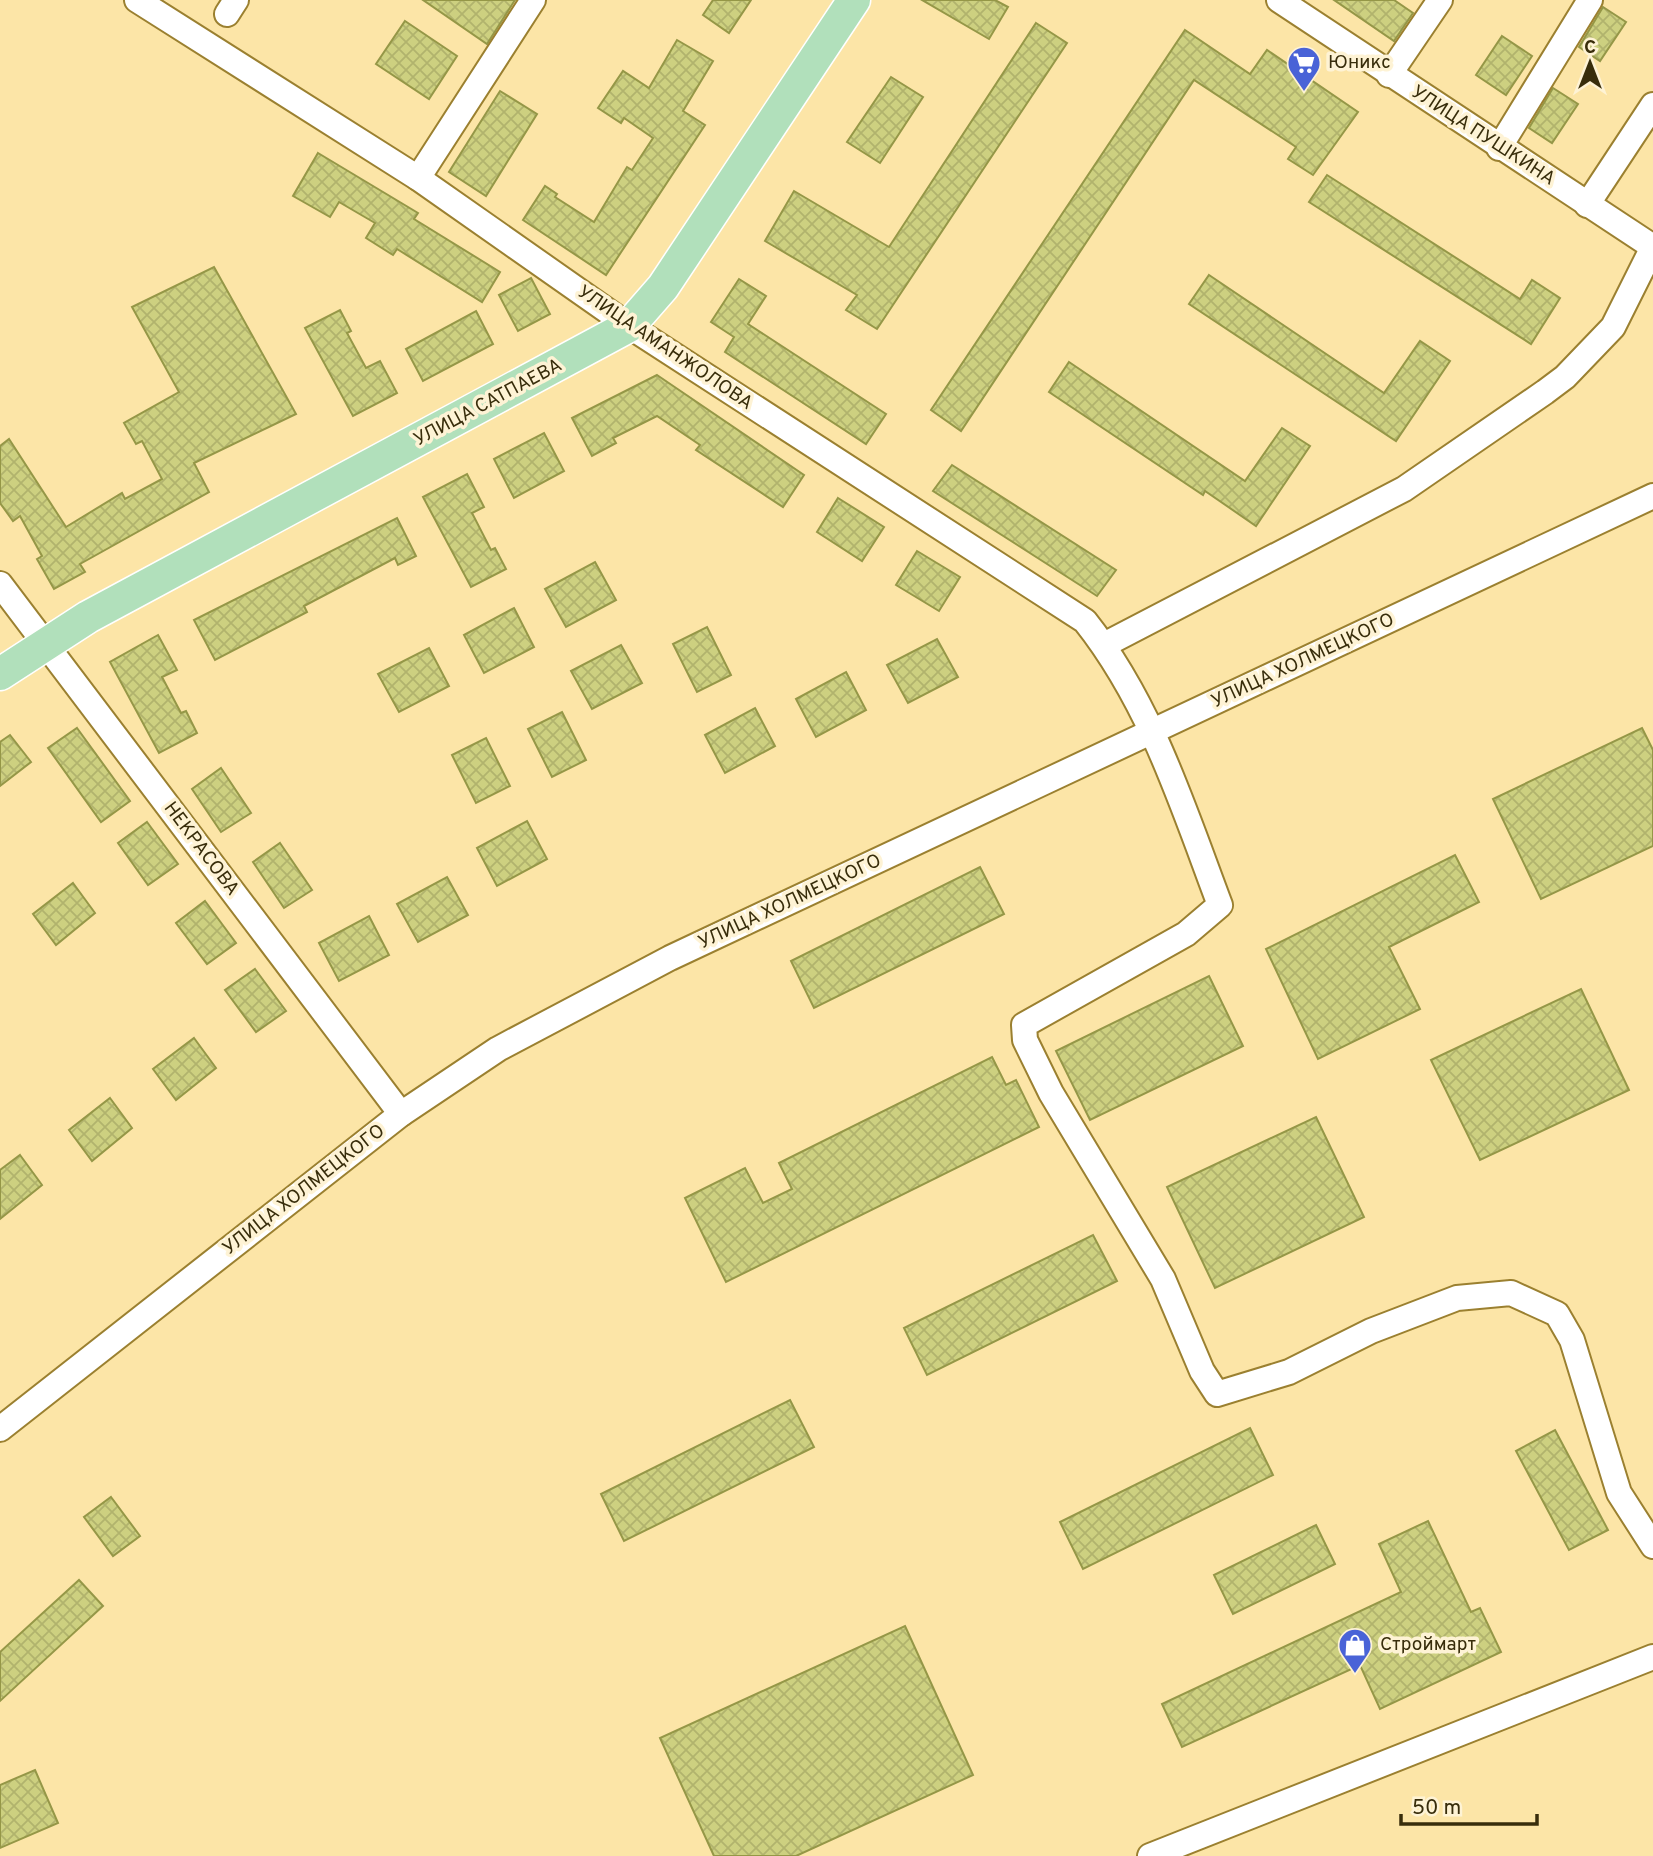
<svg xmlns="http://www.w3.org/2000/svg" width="1653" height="1856" font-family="Overpass,sans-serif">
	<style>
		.building { fill: url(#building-cross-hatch); stroke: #959747; stroke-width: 2 }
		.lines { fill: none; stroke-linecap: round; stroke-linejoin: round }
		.minor-casing { stroke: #9b8030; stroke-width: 28 }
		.major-casing { stroke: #fff; stroke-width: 35 }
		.minor { stroke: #fff; stroke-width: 24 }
		.major { stroke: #b1e0bb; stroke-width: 32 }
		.labels { text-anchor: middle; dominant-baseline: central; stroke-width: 7; stroke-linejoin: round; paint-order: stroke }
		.poi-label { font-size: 19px; fill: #382d0b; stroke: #fef3d5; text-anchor: start }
		.street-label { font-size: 19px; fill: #382d0b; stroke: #fef3d5 }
	</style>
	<defs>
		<pattern id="building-cross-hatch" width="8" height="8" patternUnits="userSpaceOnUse" patternTransform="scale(1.75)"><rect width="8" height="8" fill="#cdd080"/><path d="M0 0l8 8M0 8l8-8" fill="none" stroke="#b1b36d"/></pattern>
	</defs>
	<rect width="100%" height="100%" fill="#fce5a7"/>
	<g class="building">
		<polygon points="423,0 515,0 487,44"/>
		<polygon points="713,0 751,0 729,33 703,15"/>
		<polygon points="922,0 995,0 1008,7 989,39"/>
		<polygon points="1334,0 1394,0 1413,13 1394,41"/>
		<polygon points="1603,7 1626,22 1600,61 1579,47"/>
		<polygon points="405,21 457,56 429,99 376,64"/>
		<polygon points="1036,23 1067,43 877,329 846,310 857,295 765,241 794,191 889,247"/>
		<polygon points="1185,30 1250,74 1267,50 1358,112 1313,175 1288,159 1296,147 1194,80 961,431 931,410"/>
		<polygon points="1502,36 1532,56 1506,95 1476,75"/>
		<polygon points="677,40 713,61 683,111 705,125 606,275 523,220 545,186 557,194 555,197 594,222 627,167 632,170 653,138 624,118 621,123 598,108 623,71 649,88"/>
		<polygon points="891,77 923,97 880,163 847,142"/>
		<polygon points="1553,88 1578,104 1552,143 1529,128"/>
		<polygon points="500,91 537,114 486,196 449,172"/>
		<polygon points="318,153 418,213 414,219 500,272 482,302 397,249 393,255 366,238 375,223 339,202 330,217 293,196"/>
		<polygon points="1327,175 1520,299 1532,280 1560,298 1531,344 1309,202"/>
		<polygon points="214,267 296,414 194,463 209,492 80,564 85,572 54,589 37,559 42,556 20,516 13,521 0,503 0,446 9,439 66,527 122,493 125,499 162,479 142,441 136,444 124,423 179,392 132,307"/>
		<polygon points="1209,275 1384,393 1420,341 1450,361 1396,441 1189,304"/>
		<polygon points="531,278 550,314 518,331 499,295"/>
		<polygon points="739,279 766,296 748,324 886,414 866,444 725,352 734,337 711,322"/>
		<polygon points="340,310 351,331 347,333 366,368 380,361 397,393 353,416 305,328"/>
		<polygon points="476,311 493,344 423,381 406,349"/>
		<polygon points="1069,362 1245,481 1282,428 1310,446 1256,526 1205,491 1203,495 1049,392"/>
		<polygon points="657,375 804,475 783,507 696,450 700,445 657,416 613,438 616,443 592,456 572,418"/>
		<polygon points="544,433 564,471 514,498 494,459"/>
		<polygon points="952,465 1116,570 1097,596 933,491"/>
		<polygon points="467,474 484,507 472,513 491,550 495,548 506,569 471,587 423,497"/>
		<polygon points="838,498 884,527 862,561 817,532"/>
		<polygon points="397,518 416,556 398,565 395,558 304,606 307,612 215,660 194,620"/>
		<polygon points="917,551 960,577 939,611 896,585"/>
		<polygon points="595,562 616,600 566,627 545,589"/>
		<polygon points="514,608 534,647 484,673 464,635"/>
		<polygon points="707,627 731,675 697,692 673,644"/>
		<polygon points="158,635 177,670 162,677 181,713 186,711 197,733 159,753 110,662"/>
		<polygon points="937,639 958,677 908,703 887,665"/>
		<polygon points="621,645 642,683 592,709 571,671"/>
		<polygon points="429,648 449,686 399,712 378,674"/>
		<polygon points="846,672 866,710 816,737 796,699"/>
		<polygon points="755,708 775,746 725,773 705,735"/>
		<polygon points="562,712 586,760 552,777 528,729"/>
		<polygon points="77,728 130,801 101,822 48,748"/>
		<polygon points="1642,728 1653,750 1653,846 1541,899 1493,799"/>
		<polygon points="10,735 31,762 0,786 0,742"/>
		<polygon points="486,738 510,786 476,803 452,755"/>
		<polygon points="221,768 251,813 221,832 192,789"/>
		<polygon points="527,821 547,859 497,886 477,848"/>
		<polygon points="147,822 178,864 148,885 118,843"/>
		<polygon points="280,843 312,890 284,908 253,862"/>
		<polygon points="1455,855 1479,902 1389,947 1420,1009 1318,1059 1266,949"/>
		<polygon points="980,867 1004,914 814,1008 791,961"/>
		<polygon points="447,877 468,915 418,942 397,904"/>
		<polygon points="73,883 95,913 56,945 33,914"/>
		<polygon points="205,901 236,943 207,964 176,923"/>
		<polygon points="369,916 389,955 339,981 319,943"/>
		<polygon points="255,969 286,1011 256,1032 225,990"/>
		<polygon points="1209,976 1243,1046 1090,1120 1056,1051"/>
		<polygon points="1581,989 1629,1090 1480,1160 1431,1060"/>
		<polygon points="194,1038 216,1068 176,1100 153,1069"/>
		<polygon points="992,1057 1006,1085 1016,1080 1039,1127 726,1282 685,1198 745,1168 763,1203 792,1189 779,1163"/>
		<polygon points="110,1098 132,1128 92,1161 69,1130"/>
		<polygon points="1316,1117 1364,1217 1215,1288 1167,1187"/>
		<polygon points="20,1155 42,1185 0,1219 0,1170"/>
		<polygon points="1093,1235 1117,1281 927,1375 904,1328"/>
		<polygon points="790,1400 814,1447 624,1541 601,1494"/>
		<polygon points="1250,1428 1273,1475 1083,1569 1060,1522"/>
		<polygon points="1555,1430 1608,1530 1569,1550 1516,1451"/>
		<polygon points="111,1497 140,1536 113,1556 84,1517"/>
		<polygon points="1428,1521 1471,1612 1480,1608 1501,1652 1380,1709 1360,1665 1182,1747 1162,1704 1401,1592 1379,1544"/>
		<polygon points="1316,1525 1335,1564 1233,1614 1214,1575"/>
		<polygon points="79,1580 103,1606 0,1701 0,1652"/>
		<polygon points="905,1626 973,1775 796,1856 714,1856 660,1738"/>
		<polygon points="35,1770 58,1823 0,1848 0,1785"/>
	</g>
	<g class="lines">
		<defs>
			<g id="minor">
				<path d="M137,0l281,178 211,148 456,295c66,83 98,186 135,284l-34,29 -162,91 1,15 26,53 112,186 39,92 15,23 72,-22 82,-41 86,-33 54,-5 46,21 15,26 47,153 34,53"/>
				<polyline points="1279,0 1653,247"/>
				<polyline points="227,14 236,0"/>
				<polyline points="1389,75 1440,0"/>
				<polyline points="1499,148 1590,0"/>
				<polyline points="418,178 533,0"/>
				<polyline points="1587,205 1653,105"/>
				<polyline points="0,584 401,1114"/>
				<polyline points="1104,645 1404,489 1545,392 1565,377 1613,327 1653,247"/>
				<polyline points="0,1429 401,1114 498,1049 670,958 1653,496"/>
				<polyline points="1150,1856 1653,1657"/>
			</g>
			<polyline id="major" points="0,674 88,617 629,326 663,287 854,0"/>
		</defs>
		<use href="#minor" class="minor-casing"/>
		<use href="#major" class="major-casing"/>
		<use href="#minor" class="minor"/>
		<use href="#major" class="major"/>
	</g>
	<defs>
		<symbol id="supermarket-pin" viewBox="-11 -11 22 30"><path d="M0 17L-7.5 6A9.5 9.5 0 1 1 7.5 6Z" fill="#4963d7" stroke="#fef3d5"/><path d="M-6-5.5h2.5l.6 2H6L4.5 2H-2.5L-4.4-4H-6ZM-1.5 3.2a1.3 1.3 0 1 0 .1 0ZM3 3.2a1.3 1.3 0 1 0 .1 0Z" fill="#fff"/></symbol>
		<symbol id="shop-pin" viewBox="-11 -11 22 30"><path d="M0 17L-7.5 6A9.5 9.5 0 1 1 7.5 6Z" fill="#4963d7" stroke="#fef3d5"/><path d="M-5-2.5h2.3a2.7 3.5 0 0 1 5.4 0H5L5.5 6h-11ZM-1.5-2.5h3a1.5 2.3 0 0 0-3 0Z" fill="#fff"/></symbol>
	</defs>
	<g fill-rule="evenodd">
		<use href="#supermarket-pin" x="1285" y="44" width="38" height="52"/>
		<use href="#shop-pin" x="1336" y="1626" width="38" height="52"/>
	</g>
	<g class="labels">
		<g class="poi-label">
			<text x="1328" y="63">Юникс</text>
			<text x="1380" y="1645">Строймарт</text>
		</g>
		<g class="street-label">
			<text transform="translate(1483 136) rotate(33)">УЛИЦА ПУШКИНА</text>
			<text transform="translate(665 348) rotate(34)">УЛИЦА АМАНЖОЛОВА</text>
			<text transform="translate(488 403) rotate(-28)">УЛИЦА САТПАЕВА</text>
			<text transform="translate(1303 661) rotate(-25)">УЛИЦА ХОЛМЕЦКОГО</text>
			<text transform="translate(201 849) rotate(53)">НЕКРАСОВА</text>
			<text transform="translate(790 902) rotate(-25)">УЛИЦА ХОЛМЕЦКОГО</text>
			<text transform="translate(304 1190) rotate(-38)">УЛИЦА ХОЛМЕЦКОГО</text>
		</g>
	</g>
	<g transform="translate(1590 63)" stroke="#fef3d5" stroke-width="5" paint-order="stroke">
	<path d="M0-5L12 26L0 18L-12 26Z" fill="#382d0b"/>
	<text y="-10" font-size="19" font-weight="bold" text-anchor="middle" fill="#382d0b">С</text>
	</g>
	<path d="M1401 1814v10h136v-10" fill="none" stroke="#382d0b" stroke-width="3.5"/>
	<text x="1412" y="1814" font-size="21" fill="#382d0b" stroke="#fef3d5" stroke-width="5" paint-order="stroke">50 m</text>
</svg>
